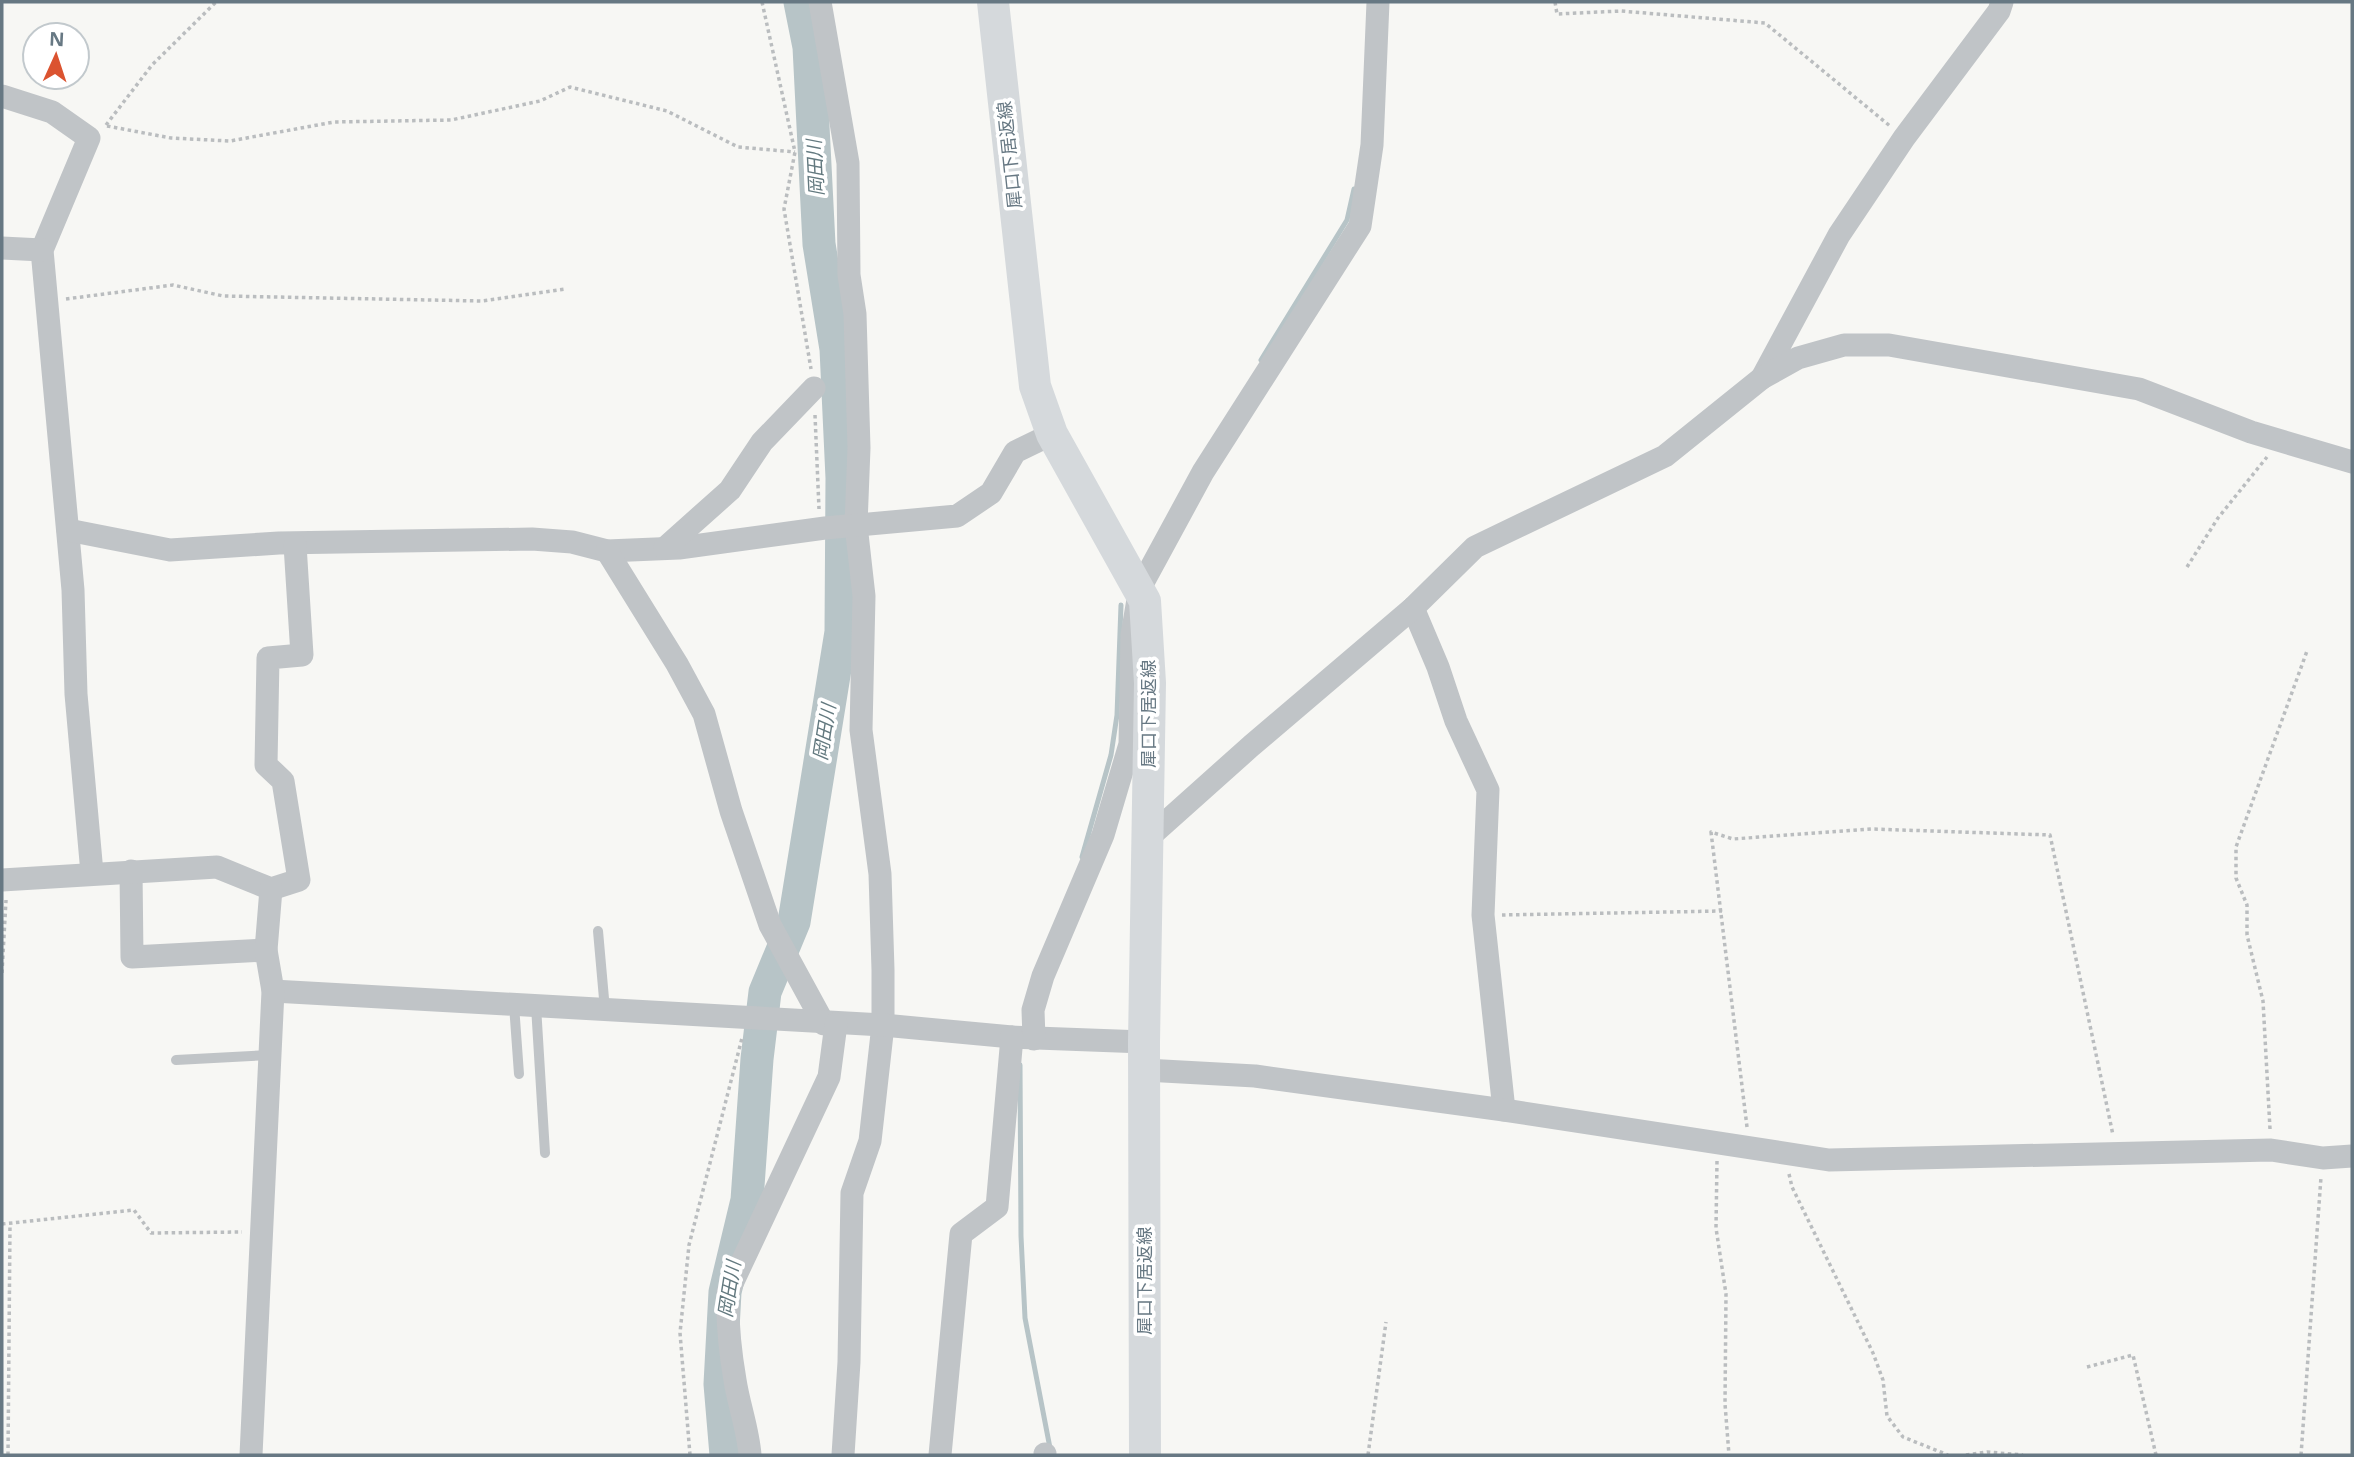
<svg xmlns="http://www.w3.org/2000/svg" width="2354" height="1457" font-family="'Noto Sans','Noto Sans JP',sans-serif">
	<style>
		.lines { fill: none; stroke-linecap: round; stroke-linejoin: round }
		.stream { stroke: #b7c4c7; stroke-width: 5 }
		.river { stroke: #b7c4c7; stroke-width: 33 }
		.path { stroke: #babdbf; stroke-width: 3.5; stroke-dasharray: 3.5 3.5; stroke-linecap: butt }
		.lane { stroke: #c0c4c7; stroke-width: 10 }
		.street { stroke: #c0c4c7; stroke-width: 23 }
		.secondary { stroke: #d5d9dc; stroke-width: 32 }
		.labels { text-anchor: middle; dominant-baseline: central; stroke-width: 7; stroke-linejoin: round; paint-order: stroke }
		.street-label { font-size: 18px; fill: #677883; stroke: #fff }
		.water-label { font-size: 19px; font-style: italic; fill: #63797f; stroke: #fff }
	</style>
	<rect width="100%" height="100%" fill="#f7f7f4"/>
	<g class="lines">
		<g class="stream">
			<polyline points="1261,360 1347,220 1354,189"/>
			<polyline points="1082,857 1111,755 1117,715 1121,605"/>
			<polyline points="1020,1065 1021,1236 1025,1318 1050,1448"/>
		</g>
		<polyline class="river" points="726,1455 720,1384 725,1292 747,1200 757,1059 765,992 794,922 841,632 842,478 836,349 819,244 809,47 800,2"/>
		<g class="path">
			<polyline points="762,2 795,152 784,209 811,369"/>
			<polyline points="1555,2 1557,14 1621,11 1765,23 1890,126"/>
			<polyline points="106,125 152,65 216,2"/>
			<polyline points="107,126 171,138 230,141 334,122 451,120 540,101 570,87 667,111 738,147 795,152"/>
			<polyline points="66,299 173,285 223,296 482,301 566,289"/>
			<polyline points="815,415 819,509"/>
			<polyline points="2187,567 2218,518 2267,457"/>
			<polyline points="1502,915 1722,911"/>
			<polyline points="2,973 6,900"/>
			<polyline points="1747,1127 1711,832 1733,839 1872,829 2050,835 2113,1135"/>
			<polyline points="2270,1129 2263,1001 2247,935 2247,905 2236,878 2236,847 2307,651"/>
			<polyline points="1717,1161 1716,1228 1726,1294 1725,1404 1729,1455"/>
			<polyline points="1789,1174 1792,1187 1873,1353 1883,1380 1887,1416 1903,1437 1948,1455"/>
			<polyline points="2,1224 134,1210 151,1233 242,1232"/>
			<polyline points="2087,1367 2133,1355 2156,1455"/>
			<polyline points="8,1455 10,1225"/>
			<polyline points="690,1455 680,1333 689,1245 742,1038"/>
			<polyline points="1368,1455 1386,1322"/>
			<polyline points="1966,1455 1987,1452 2023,1455"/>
			<polyline points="2301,1455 2321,1177"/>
		</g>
		<g class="lane">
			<polyline points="598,931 605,1010"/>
			<polyline points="514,1005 519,1074"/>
			<polyline points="536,1006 545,1153"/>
			<polyline points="176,1060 270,1055"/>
		</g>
		<g class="street">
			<polyline points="820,2 848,163 849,275 855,314 859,448 856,525 864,596 861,730 880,874 883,970 883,1025 870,1141 852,1193 849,1362 843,1455"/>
			<polyline points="2,96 52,112 89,138 42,250 73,590 76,694 92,873"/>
			<polyline points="2,248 42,250"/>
			<polyline points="1762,378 1839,235 1904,138 1999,11 2002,2"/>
			<polyline points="68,530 170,550 279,543 532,539 572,542 607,551 679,548 825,528 957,516 991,493 1015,452 1052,434"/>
			<polyline points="665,548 730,490 762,442 814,388"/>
			<polyline points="607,551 677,664 704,714 731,811 770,925 824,1024"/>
			<polyline points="1413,608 1438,667 1456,721 1488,790 1483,915 1504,1110"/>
			<polyline points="1147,839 1251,746 1413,608 1475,547 1665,456 1762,378 1798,358 1844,345 1889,345 2139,389 2251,432 2352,462"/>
			<polyline points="131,871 132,957 266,950"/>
			<polyline points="2,880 217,867 271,889 299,880 283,781 266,765 268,658 302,655 295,545"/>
			<polyline points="273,991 883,1025 1012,1037 1144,1042"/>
			<polyline points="1034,1039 1033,1010 1043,976 1103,835 1130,744 1132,635 1140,588 1203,472 1360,226 1372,145 1378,2"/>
			<polyline points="1145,1070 1255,1076 1504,1110 1829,1160 2271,1150 2323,1158 2352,1156"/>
			<polyline points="1045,1454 1045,1455"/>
			<polyline points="251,1455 273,991 266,950 271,889"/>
			<path d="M750,1455c-2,-26 -11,-49 -15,-75 -5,-29 -8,-59 -7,-88l101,-215 7,-53"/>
			<polyline points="940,1455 961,1234 997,1207 1012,1037"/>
		</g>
		<polyline class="secondary" points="993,2 1035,386 1052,434 1145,601 1150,683 1144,1042 1145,1455"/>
	</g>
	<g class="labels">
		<g class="street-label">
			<text transform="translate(1009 155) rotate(-96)">犀口下居返線</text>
			<text transform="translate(1148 714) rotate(-90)">犀口下居返線</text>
			<text transform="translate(1144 1281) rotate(-90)">犀口下居返線</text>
		</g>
		<g class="water-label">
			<text transform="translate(815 168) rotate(-93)">岡田川</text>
			<text transform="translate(824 732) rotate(-81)">岡田川</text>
			<text transform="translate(729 1289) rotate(-81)">岡田川</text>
		</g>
	</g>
	<rect width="2354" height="1457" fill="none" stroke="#677883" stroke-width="7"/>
	<g transform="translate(56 56) rotate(3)"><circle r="33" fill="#ffffff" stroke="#c2c9cd" stroke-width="2"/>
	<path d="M0-5L12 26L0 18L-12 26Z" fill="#db5330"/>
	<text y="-10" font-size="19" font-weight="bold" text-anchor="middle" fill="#677883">N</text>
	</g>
</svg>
